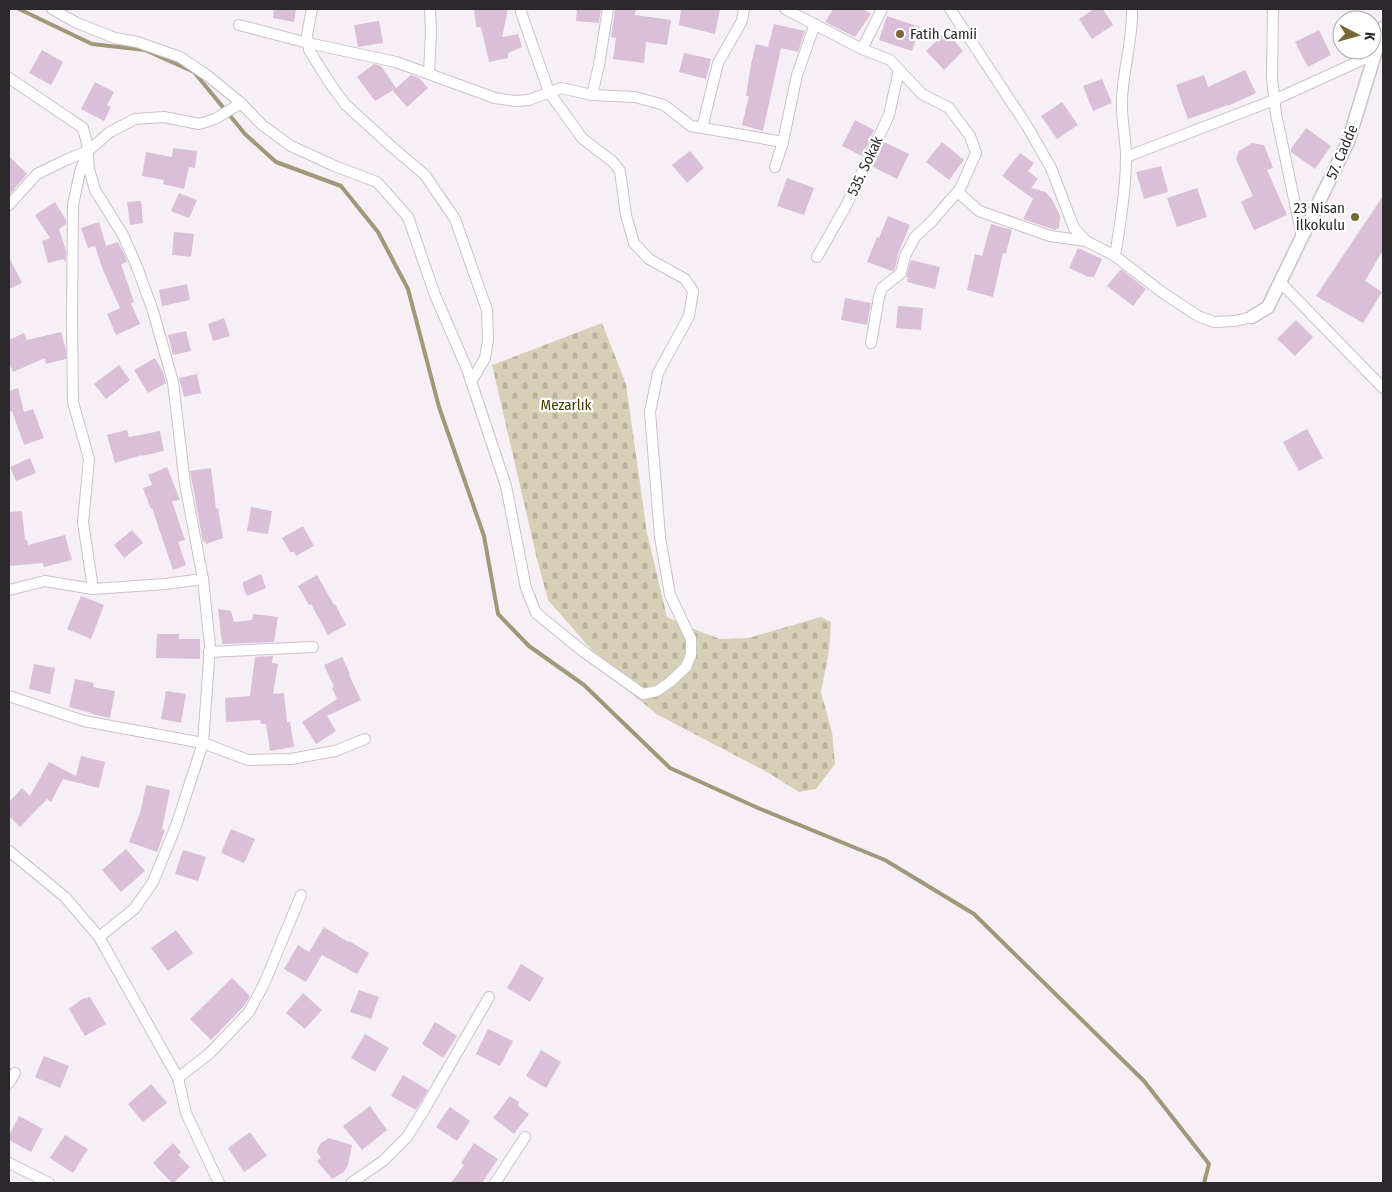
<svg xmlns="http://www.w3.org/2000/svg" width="1392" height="1192" font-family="'Fira Sans Condensed',sans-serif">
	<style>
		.cemetery { fill: url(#cemetery-stones) }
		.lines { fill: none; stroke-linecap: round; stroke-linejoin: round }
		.stream { stroke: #a19779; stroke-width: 4 }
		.building { fill: #d9bfd7 }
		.minor-casing { stroke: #cac2c9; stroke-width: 12 }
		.tertiary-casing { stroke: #cac2c9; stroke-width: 15 }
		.minor { stroke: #fff; stroke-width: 10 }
		.tertiary { stroke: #fff; stroke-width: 12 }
		.poi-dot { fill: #776735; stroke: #fff; stroke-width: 2 }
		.labels { text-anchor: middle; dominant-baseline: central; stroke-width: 4.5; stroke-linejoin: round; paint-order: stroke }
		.poi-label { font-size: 15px; fill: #2c292c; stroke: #fff; text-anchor: start }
		.street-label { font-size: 15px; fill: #2c292c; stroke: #fff }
		.park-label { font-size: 15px; fill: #493a00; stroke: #fff }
	</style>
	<defs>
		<pattern id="cemetery-stones" width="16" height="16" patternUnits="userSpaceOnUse" patternTransform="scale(1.25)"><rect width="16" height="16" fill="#d8d0b6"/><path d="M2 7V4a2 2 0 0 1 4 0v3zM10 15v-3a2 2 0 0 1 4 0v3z" fill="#bab39d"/></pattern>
	</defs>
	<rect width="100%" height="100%" fill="#f7eff6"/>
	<polygon class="cemetery" points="602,323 626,384 647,533 667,617 699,631 720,639 748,638 821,617 831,622 829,651 821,692 832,732 835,764 816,789 799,792 767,772 658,715 627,690 548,600 537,559 492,365"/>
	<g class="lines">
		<polyline class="stream" points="19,9 92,44 145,50 194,72 245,134 276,162 341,186 378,232 408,289 439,407 484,536 498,614 529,646 584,685 670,768 758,808 885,860 974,914 1144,1081 1209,1164 1204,1183"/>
	</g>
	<g class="building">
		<polygon points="274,9 296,9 294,22 273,18"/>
		<polygon points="474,9 507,9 507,14 502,37 518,34 522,47 508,53 508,58 489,62 481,27 476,27"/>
		<polygon points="577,9 601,9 599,23 576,21"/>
		<polygon points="615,9 636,9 635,15 671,20 667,45 646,42 644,63 613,59 616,38 611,37"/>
		<polygon points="681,9 720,9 715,34 679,25"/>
		<polygon points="833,9 863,9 871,14 855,37 825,22"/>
		<polygon points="1094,9 1103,9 1113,25 1092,39 1079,19"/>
		<polygon points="887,16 920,27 912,51 879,40"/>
		<polygon points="379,21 383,43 358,47 354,25"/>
		<polygon points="774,24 805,31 798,52 781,48 763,131 742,125 749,96 746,96 751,64 756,44 768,47"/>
		<polygon points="1319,30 1331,55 1308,67 1295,42"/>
		<polygon points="946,32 963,51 944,70 926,51"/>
		<polygon points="42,50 63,62 51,85 29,73"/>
		<polygon points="684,53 711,59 706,79 679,72"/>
		<polygon points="374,64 381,66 396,88 411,75 419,78 428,88 407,107 393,91 395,89 375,101 357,77"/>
		<polygon points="1245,70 1256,93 1228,106 1228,105 1188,119 1176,85 1204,75 1208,87"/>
		<polygon points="1102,79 1112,103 1093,111 1083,86"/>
		<polygon points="95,82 114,92 107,105 111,107 104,121 81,109"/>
		<polygon points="1062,102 1078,125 1057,139 1041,116"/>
		<polygon points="855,120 874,130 862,156 842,146"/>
		<polygon points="1306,128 1331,146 1315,169 1291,152 1291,149"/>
		<polygon points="884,142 909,154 897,179 873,167"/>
		<polygon points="942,142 964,160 949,180 926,162"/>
		<polygon points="1252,143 1264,145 1273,168 1267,170 1287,215 1254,230 1241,202 1253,196 1236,159 1239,151"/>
		<polygon points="173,148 197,151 195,168 189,167 184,189 163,184 164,180 142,176 146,152 172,157"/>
		<polygon points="690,151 704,168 687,183 672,165"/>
		<polygon points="1020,153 1034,163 1028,171 1038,179 1031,188 1046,192 1053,201 1060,216 1059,228 1055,230 1023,219 1033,199 1002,176"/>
		<polygon points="9,156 27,174 9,195"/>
		<polygon points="1161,166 1168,192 1144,199 1136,172"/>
		<polygon points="787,178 814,188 804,215 777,206"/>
		<polygon points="1197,188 1207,217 1177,227 1167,198"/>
		<polygon points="179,193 197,200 189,218 171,211"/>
		<polygon points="1383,196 1383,250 1365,281 1382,292 1363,323 1316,296"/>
		<polygon points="141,201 143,223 130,225 127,202"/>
		<polygon points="55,202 66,220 66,224 59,229 66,251 66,262 63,259 48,263 42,241 50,238 35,215"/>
		<polygon points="888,216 910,225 897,256 898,256 895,269 892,271 867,262 877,237 879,238"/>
		<polygon points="99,222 106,246 118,242 124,254 127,262 121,264 134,302 131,303 140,324 116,335 107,314 120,308 103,270 95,246 88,248 81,228"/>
		<polygon points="991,224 1012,230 1006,253 1003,253 993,297 967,290 975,254 982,256"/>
		<polygon points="174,232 194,234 191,257 172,255"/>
		<polygon points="1078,248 1102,259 1094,277 1089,277 1069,268"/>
		<polygon points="9,257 22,283 9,289"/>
		<polygon points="911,260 940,267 935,289 907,282 908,277 906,277"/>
		<polygon points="1121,269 1146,289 1133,306 1107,286"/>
		<polygon points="187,284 190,300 162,306 159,290"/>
		<polygon points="845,298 871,303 867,325 841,320"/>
		<polygon points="898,306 923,308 921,330 896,328"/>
		<polygon points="224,318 230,336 213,341 208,324"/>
		<polygon points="1296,320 1313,337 1295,356 1277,339"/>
		<polygon points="186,331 191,351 173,355 168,335"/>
		<polygon points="61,332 66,350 66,359 46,364 45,358 13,372 9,363 9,340 24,333 27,340"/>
		<polygon points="155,358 163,372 166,383 148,393 134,370"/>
		<polygon points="119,365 130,380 106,399 94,384"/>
		<polygon points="197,374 201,393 184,397 179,378"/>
		<polygon points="18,388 24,412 33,409 44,438 24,445 12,411 9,412 9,391"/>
		<polygon points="1307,429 1323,458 1299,471 1283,442"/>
		<polygon points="127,430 129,437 160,431 164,451 142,456 142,455 115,463 107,435"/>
		<polygon points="30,458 36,473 16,481 10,467"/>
		<polygon points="167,467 180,500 172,501 185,540 178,542 186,565 173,570 152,508 151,509 143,488 152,485 148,475"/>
		<polygon points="211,468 216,509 218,508 223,538 206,544 205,541 203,542 190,471"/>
		<polygon points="251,507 272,511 268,534 247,531"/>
		<polygon points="22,511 25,540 27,540 28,545 65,535 72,560 44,567 43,563 9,566 9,512"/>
		<polygon points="303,526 314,546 296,556 294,552 290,552 282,538"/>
		<polygon points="132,530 143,543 124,558 114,545"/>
		<polygon points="261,574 266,588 247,596 243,586 243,582"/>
		<polygon points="317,575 334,605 335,604 346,625 328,635 311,604 309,605 298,586"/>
		<polygon points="81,596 104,605 91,639 67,629"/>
		<polygon points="218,609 231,611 234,622 252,620 253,614 278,617 274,642 222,644"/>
		<polygon points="157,634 179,634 179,639 200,639 200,659 156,658"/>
		<polygon points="273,656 272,663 278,664 273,694 284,693 287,722 290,722 294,747 270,751 266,724 261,724 260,720 226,722 225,698 250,696 255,657"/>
		<polygon points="342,657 350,674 349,675 361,700 327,716 336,731 316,744 302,722 337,699 332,688 334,687 324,665"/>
		<polygon points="34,664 55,668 50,694 29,689"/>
		<polygon points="75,679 94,683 93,687 115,691 110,718 92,714 92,713 69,707"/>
		<polygon points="166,691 186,694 181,723 161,719"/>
		<polygon points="81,756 105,762 99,788 63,779 51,802 47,799 20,827 9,816 9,802 22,788 30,796 49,762 76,776"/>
		<polygon points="146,785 170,790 162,829 165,830 157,852 129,842 141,810"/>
		<polygon points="231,829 255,839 244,863 221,853"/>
		<polygon points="126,849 145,871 121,892 102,870"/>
		<polygon points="183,850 206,857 198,881 175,874"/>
		<polygon points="324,927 348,942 349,941 369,953 357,974 322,955 306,982 284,969 298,945 309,952"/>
		<polygon points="176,930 193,953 168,971 151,948"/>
		<polygon points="521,964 544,978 530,1002 507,988"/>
		<polygon points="232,978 250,996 244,1006 211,1040 190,1019"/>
		<polygon points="359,990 379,997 371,1019 350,1012"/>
		<polygon points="303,993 322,1010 305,1029 286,1013"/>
		<polygon points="90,997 106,1024 85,1036 69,1009 82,999"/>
		<polygon points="435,1022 457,1036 443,1058 422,1044"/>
		<polygon points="488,1029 513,1041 500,1066 476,1054"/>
		<polygon points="365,1034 389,1048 375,1072 351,1058"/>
		<polygon points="541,1050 561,1062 546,1088 526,1076"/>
		<polygon points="44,1056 69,1066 60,1088 35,1077"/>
		<polygon points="403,1075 428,1090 416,1110 391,1096"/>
		<polygon points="151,1084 167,1103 143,1122 128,1104"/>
		<polygon points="510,1096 519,1102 518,1106 529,1114 514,1134 493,1118"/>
		<polygon points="370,1106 387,1130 362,1150 343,1126"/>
		<polygon points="450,1107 470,1121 457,1141 436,1127"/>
		<polygon points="19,1116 43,1129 31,1152 9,1140 9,1136"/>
		<polygon points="250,1132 267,1156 244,1172 228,1148"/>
		<polygon points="65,1135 88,1149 73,1173 50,1158"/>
		<polygon points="329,1138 352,1145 348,1165 344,1172 332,1179 317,1161 321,1158 317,1152 318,1148 321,1143"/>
		<polygon points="173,1143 181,1152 178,1155 190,1167 173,1183 172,1183 153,1163"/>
		<polygon points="474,1143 498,1159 482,1183 451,1183 464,1165 461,1163"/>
	</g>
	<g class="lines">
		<defs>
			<g id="minor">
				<polyline points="52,9 77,23 115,38 137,42 180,57 208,76 241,103 262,125 291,146 337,167 377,182 408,217 435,295 467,369 506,486 526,588 536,613 584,652 643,694 657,691 670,682 686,667 691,655 691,639 670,595 660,537 650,412 658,373 689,316 693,291 685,279 649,259 634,243 626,215 620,171 613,162 582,138 549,92 521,12 521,9"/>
				<polyline points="312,9 307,35 309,50 331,85 346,105 391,146 425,175 455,219 487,310 488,340 485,358 471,382"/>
				<polyline points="785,9 862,49 890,60 922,94 949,108 970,136 976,153 960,189 932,221 915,237 905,256 901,273 882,288 879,297 871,343"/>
				<polyline points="950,9 1027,126 1051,168 1074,228 1086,241 1115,256 1163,293 1198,316 1214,322 1235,321 1252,317"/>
				<polyline points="1273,9 1272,78 1276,114 1302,237"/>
				<polyline points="239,25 308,43 396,62 495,98 515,101 529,100 561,88 592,95 635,97 664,105 691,126 783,142"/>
				<polyline points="862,49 882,9"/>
				<polyline points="429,73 431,32 430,9"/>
				<polyline points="9,78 83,128 87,143 89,169 95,190 123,235 137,267 153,311 173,382 185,484 203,579 210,646 203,743 176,826 153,882 134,909 99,937"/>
				<polyline points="592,95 599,65 608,9"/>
				<polyline points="702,128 718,63 742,21 744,9"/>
				<polyline points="1126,157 1274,100 1375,54"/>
				<polyline points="775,167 783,142 797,75 815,24"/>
				<polyline points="958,192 979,211 1050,236 1086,241"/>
				<polyline points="9,205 37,174 68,159 88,151"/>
				<path d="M1115,256c5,-32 11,-66 11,-99 0,-19 -5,-38 -4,-57 1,-31 11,-61 10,-91"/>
				<polyline points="817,257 847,204 889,115 899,70"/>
				<polyline points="1280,282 1383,388"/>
				<polyline points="93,589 83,522 89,459 73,402 72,319 73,205 80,172 88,151 110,132 135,119 164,117 199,124 215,119 241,103"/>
				<polyline points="9,590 45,581 93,589 165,584 203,579"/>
				<polyline points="209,652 313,647"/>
				<polyline points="9,696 84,721 203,743 248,760 291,759 335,751 365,739"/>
				<polyline points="9,851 65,897 99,937 178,1078 186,1113 219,1183"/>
				<polyline points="178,1078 210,1053 249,1012 264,984 301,895"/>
				<polyline points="9,1083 15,1073"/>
				<polyline points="9,1163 49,1183"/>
				<polyline points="351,1183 383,1161 407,1137 424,1110 489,997"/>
				<polyline points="495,1183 525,1137"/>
			</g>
			<polyline id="tertiary" points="1252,317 1268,307 1348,142 1383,28"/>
		</defs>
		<use href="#minor" class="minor-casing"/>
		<use href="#tertiary" class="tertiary-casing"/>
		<use href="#minor" class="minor"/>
		<use href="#tertiary" class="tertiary"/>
	</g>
	<g class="poi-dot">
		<circle cx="900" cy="34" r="5"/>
		<circle cx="1355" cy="217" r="5"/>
	</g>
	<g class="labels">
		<g class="poi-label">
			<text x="910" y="34">Fatih Camii</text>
			<text x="1345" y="208" text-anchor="end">23 Nisan<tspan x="1345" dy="17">İlkokulu</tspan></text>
		</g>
		<g class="street-label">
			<text transform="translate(1342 152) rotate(-67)">57. Cadde</text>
			<text transform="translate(865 166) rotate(-65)">535. Sokak</text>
		</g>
		<g class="park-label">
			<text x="566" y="405">Mezarlık</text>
		</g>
	</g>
	<rect width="1392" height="1192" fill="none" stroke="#2c292c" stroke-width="20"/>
	<g transform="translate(1357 35) rotate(96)"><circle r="24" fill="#ffffff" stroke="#aba9ab"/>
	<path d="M0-4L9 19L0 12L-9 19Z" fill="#776735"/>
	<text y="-8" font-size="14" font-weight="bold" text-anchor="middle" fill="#2c292c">K</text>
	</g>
</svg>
